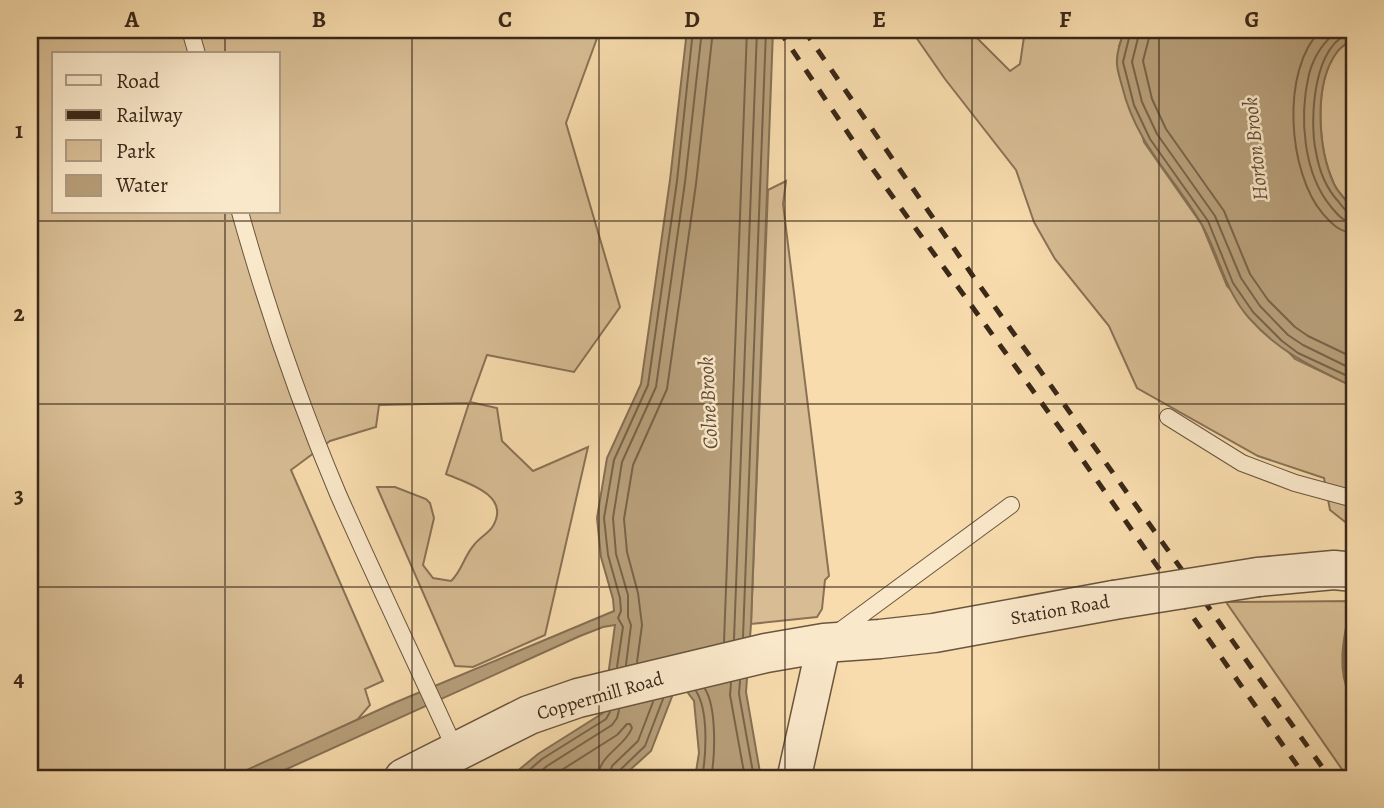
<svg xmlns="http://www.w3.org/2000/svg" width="1384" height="808" font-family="Alegreya,serif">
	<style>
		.green { fill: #d8bd94; stroke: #897256; stroke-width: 2; fill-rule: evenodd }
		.water { fill: #b79f7a; stroke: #856f53; stroke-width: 2 }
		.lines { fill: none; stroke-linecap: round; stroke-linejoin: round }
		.shore { stroke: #786449; stroke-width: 2 }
		.stream { stroke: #856f53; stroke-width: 9 }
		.service-casing { stroke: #6a553d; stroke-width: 18 }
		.minor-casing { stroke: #6a553d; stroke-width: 36 }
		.tertiary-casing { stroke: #6a553d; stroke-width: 41 }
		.service { stroke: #fae8ca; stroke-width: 16 }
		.minor { stroke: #fae8ca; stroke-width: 33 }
		.tertiary { stroke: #fae8ca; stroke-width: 38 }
		.rail { stroke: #3a2818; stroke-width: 5; stroke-dasharray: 12 12; stroke-linecap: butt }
		.tertiary-bridge-casing { stroke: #6a553d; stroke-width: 41; stroke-linecap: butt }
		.tertiary-bridge { stroke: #fae8ca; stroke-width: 38 }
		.grid { fill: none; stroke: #3a2818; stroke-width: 2; stroke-opacity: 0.55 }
		.labels { text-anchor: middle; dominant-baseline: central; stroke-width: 5; stroke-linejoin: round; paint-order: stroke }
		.street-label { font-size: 19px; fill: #3a2818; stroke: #fae8ca }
		.water-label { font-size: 21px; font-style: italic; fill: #604c35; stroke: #fae8ca }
		.neatline { fill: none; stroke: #3a2818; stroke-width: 2.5 }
		.grid-label { font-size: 23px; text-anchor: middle; font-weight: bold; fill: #3a2818 }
	</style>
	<rect width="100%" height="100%" fill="#f8dcad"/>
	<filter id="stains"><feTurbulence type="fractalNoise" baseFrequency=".00286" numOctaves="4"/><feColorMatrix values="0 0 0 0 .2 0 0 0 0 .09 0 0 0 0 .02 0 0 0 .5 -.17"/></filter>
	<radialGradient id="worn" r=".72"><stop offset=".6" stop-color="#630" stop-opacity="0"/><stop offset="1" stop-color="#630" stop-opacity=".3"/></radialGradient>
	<g class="green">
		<path d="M30,30h570l-34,93 54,184 -46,65 -87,-17 -17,47 27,6 5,33 31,30 55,-24 -43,188 -72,32 -18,-1 -78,-179h18l31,12 4,4 4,15 -11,47 10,13 18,3c11,-10 13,-25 23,-36 5,-7 15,-12 19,-19 18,-31 -26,-43 -47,-52l23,-71 -90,2 -3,22 -46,14 -39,29 92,211 -18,8 5,16 -13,15 -126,58h-201zM54,54h224v158h-224z"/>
		<polygon points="911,30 969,30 1010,71 1020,64 1025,30 1125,30 1119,46 1144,142 1202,225 1227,286 1295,359 1354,387 1354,529 1330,510 1324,478 1258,456 1137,388 1109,326 1055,259 1034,222 1016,170 945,79"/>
		<path d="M1354,39v171c-6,-8 -16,-17 -20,-26 -16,-35 -21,-100 3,-132 4,-6 12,-10 17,-13z"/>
		<polygon points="786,181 783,204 829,576 825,580 822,609 817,617 751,624 768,190"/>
		<polygon points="1354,601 1354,778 1348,778 1226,602"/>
	</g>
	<g class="water">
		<polygon points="687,30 773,30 751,624 746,692 761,778 695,778 699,753 694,701 682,685 673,694 651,751 621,778 509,778 538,754 603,713 615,625 603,627 580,636 267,778 229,778 394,703 614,611 613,599 601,557 597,518 607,458 641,384 670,180"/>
		<path d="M1125,30h229v9c-5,3 -13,7 -17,13 -24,32 -19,97 -3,132 4,9 14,18 20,26v177c-41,-20 -74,-34 -105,-69 -25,-28 -30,-64 -48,-95 -29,-49 -65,-79 -79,-137 -2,-8 -6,-18 -5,-26 0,-11 4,-20 8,-30z"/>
	</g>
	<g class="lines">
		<g class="shore">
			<polyline points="1131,30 1123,62 1134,105 1150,139 1208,221 1233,283 1253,312 1282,341 1298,353 1354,379"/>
			<polyline points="1140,30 1132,62 1142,102 1157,134 1215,216 1241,278 1260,306 1288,335 1303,345 1354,370"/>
			<polyline points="1151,30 1143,61 1152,99 1166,129 1224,211 1250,274 1268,300 1295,327 1308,336 1354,358"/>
			<path d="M1321,30c-41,40 -33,143 2,184 9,10 16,18 31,19"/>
			<path d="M1339,30c-14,10 -25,26 -30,44 -10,43 -6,100 23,134 7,8 11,14 22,14"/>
			<path d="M1354,33c-41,5 -45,89 -38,119 3,18 10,36 22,49 5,6 8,12 16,13"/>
			<polyline points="743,637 766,30"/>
			<polyline points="734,639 757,30"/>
			<polyline points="724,642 747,30"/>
			<polyline points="637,662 642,625 638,593 627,552 624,519 633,465 667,389 696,184 713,30"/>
			<polyline points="626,665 631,625 628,617 628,595 616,554 613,518 622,462 656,387 685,182 702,30"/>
			<polyline points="617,667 623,627 618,618 621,611 620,598 608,555 604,518 614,460 648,385 677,181 693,30"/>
			<polyline points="740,681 739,694 754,778"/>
			<polyline points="731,683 730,695 745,778"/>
			<path d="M705,689c12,19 10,68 6,89"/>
			<path d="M696,691c13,20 10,65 6,87"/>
			<polyline points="520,778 542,759 606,719 610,712"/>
			<polyline points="533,778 547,766 612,725 617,718 619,710"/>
			<path d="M549,778l68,-43 10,-11h3l2,4c-8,20 -33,26 -34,50"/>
			<polyline points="609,778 612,766 638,741 653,702"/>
			<polyline points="617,778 619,771 645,746 663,699"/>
		</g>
		<path class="stream" d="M1354,606c-6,29 -15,62 0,90"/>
		<defs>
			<g id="service">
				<polyline points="190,30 197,54"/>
				<path d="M240,212c27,96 59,190 98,282 38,86 79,171 118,257"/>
				<polyline points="1168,417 1242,463 1295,483 1354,499"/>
				<polyline points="837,633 1011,505"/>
			</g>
			<polyline id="minor" points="794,778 824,643"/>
			<g id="tertiary">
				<polyline points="1258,577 1334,570 1354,572"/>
				<polyline points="404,778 529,715 578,698 766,653 824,643 880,639 934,633 1114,600"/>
			</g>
		</defs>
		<use href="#service" class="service-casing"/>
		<use href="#minor" class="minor-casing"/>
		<use href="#tertiary" class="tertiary-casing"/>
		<use href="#service" class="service"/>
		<use href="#minor" class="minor"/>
		<use href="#tertiary" class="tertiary"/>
		<g class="rail">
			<polyline points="779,30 864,157 1070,442 1306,778"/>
			<polyline points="804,30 975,279 1330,778"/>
		</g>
		<defs>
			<polyline id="tertiary-bridge" points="1114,600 1258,577"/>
		</defs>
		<use href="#tertiary-bridge" class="tertiary-bridge-casing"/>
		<use href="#tertiary-bridge" class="tertiary-bridge"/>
	</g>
	<path class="grid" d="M225,30v24M412,30v748M599,30v748M785,30v748M972,30v748M1159,30v748M225,212v566M30,221h1324M30,404h1324M30,587h1324"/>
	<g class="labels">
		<g class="street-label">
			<text transform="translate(1060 610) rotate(-10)">Station Road</text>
			<text transform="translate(600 696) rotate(-16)">Coppermill Road</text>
		</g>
		<g class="water-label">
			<text transform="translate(1255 149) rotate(-96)">Horton Brook</text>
			<text transform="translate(708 403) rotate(-93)">Colne Brook</text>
		</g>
	</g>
	<rect width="1384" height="808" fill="none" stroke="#f8dcad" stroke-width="77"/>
	<rect x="52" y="52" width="228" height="161" fill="#fae8ca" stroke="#ad9b83" stroke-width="2"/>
	<rect x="66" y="75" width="35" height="10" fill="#fae8ca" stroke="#ad9b83" stroke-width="2"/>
	<text x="116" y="88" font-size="21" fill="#3a2818">Road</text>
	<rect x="66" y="110" width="35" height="10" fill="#3a2818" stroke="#ad9b83" stroke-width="2"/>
	<text x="116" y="122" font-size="21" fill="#3a2818">Railway</text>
	<rect x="66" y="140" width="35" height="21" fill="#d8bd94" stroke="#ad9b83" stroke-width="2"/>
	<text x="116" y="158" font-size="21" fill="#3a2818">Park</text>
	<rect x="66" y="175" width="35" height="21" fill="#b79f7a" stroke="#ad9b83" stroke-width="2"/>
	<text x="116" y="192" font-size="21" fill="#3a2818">Water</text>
	<rect x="38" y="38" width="1308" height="732" class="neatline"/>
	<g class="grid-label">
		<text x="132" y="27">A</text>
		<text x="319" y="27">B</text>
		<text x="505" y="27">C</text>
		<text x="692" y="27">D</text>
		<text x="879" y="27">E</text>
		<text x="1065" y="27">F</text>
		<text x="1252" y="27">G</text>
		<text x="19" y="138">1</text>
		<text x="19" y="321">2</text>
		<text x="19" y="503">3</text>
		<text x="19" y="686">4</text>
	</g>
	<rect width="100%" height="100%" filter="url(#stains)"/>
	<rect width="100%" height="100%" fill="url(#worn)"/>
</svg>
